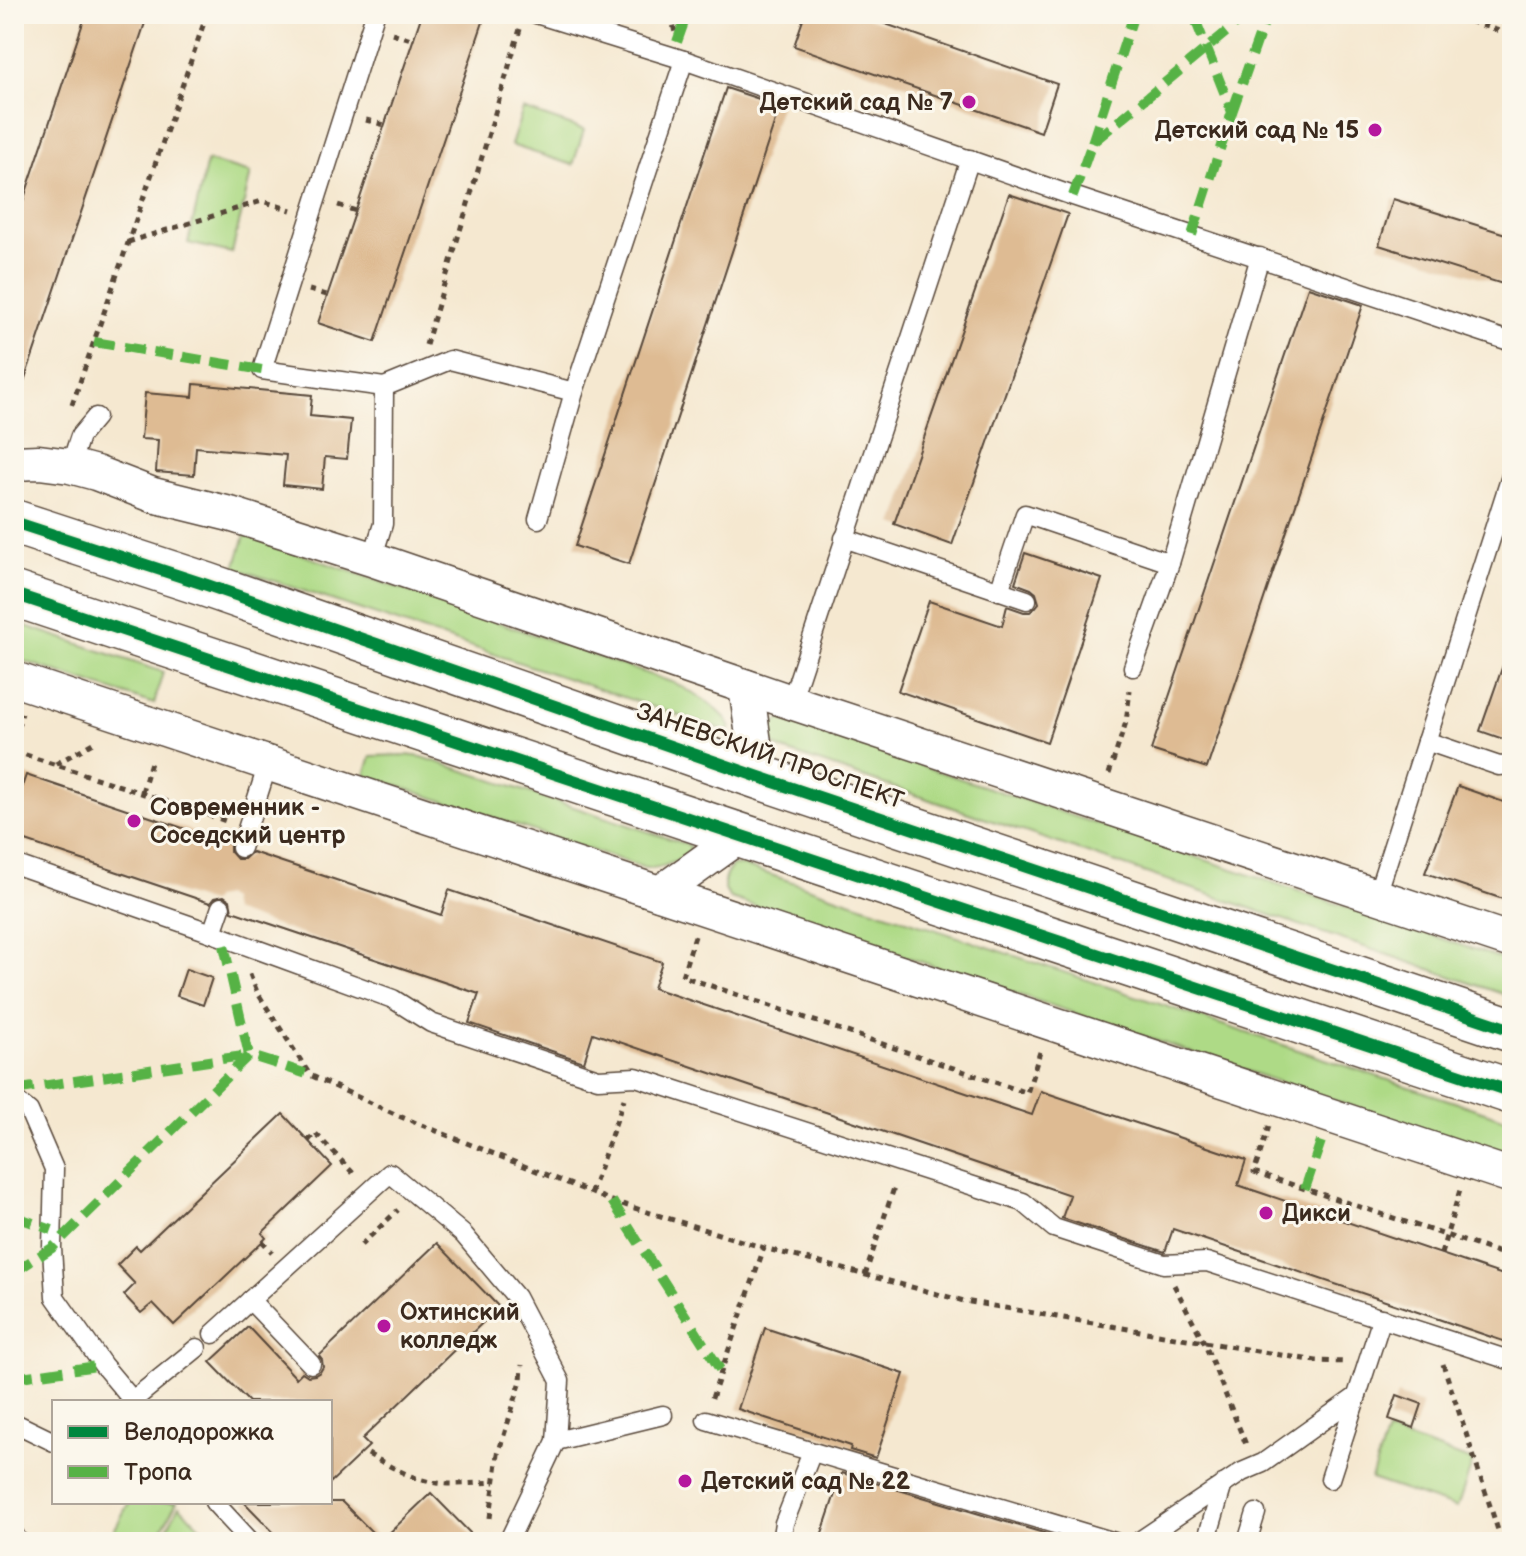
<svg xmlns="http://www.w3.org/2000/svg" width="1526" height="1556" font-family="'Balsamiq Sans',sans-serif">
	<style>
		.green { fill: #aeda86; stroke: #748252; stroke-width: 2 }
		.building { fill: #debb93 }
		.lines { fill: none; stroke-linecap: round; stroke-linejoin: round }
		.lane-casing { stroke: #574639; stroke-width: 21 }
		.street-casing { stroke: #574639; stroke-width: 37 }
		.primary-casing { stroke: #574639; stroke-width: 47 }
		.path { stroke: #574639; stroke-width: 5; stroke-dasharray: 6 6; stroke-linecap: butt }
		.lane { stroke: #fff; stroke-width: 18 }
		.street { stroke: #fff; stroke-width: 34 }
		.primary { stroke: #fff; stroke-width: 44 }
		.quiet { stroke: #57b245; stroke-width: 10; stroke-dasharray: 20 10; stroke-linecap: butt }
		.cycleway-casing { stroke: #fbf7ec; stroke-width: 17 }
		.cycleway { stroke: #00873e; stroke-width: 12 }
		.poi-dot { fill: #b5179e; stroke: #fbf7ec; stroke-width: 3 }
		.labels { text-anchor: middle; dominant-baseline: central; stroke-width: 6; stroke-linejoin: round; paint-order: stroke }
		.poi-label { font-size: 24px; font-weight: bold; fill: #3b2a1e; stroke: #fbf7ec; text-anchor: start }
		.street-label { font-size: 24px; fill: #3b2a1e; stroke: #fbf7ec }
	</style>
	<rect width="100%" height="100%" fill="#fbf7ec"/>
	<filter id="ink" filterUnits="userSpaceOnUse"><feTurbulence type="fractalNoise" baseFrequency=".0125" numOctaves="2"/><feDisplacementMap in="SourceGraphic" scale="16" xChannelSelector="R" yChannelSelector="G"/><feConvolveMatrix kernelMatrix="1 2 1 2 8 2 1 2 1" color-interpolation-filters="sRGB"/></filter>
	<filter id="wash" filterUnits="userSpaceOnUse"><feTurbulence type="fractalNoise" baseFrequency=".006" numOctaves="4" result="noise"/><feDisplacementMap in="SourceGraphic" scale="32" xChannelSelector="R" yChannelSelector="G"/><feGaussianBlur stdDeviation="1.8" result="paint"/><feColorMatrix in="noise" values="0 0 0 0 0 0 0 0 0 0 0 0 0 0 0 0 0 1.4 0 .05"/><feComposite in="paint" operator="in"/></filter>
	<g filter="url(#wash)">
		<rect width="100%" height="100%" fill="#f5e8d0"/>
		<g class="green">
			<polygon points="523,109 584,130 573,165 511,145"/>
			<polygon points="207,161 251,173 232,253 188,243"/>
			<path d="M245,535l432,149c18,11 45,24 54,43l-2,3 -4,1 -490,-163z"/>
			<polygon points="14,622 163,672 154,704 14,658"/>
			<path d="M781,719l731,243v35l-729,-247c-17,-7 -19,-22 -2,-31z"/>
			<path d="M406,755l16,2 267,88 2,7c-13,9 -30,17 -46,16l-280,-93 6,-19z"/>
			<path d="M741,865l771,256v39l-781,-262c-11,-10 -8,-21 1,-32z"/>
			<polygon points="1387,1432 1473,1461 1457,1508 1371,1479"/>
			<polygon points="129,1502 177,1502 155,1542 108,1542"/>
			<polygon points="179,1506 216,1542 160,1542"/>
		</g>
		<g id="blocks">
			<g class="building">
				<polygon points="86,14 148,14 18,399 14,398 14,228"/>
				<polygon points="422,14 469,14 484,19 375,342 318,323"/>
				<polygon points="805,14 857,14 1057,84 1041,132 794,46"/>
				<polygon points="726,88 780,106 629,564 575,546"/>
				<polygon points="1009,194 1068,214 952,545 894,524"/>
				<polygon points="1393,199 1512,236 1512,287 1379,245"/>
				<polygon points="1308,287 1363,305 1207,768 1151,750"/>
				<polygon points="194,384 312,395 310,416 351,420 347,459 325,457 322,489 283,485 286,455 196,447 194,475 156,472 158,440 141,439 145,393 193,397"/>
				<polygon points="1025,553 1102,579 1047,742 898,691 929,601 1002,626 1007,606 1024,612 1030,612 1035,608 1039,603 1036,593 1031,589 1015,583"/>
				<polygon points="1508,651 1512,652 1512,742 1480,731"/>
				<polygon points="26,775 230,844 230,851 237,859 244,859 252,852 441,915 449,890 662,962 653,988 1032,1115 1041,1091 1246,1160 1238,1185 1512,1278 1512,1344 1173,1229 1165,1252 1062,1218 1070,1195 593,1033 584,1062 469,1023 479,994 232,911 230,900 224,896 214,898 210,903 14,837 14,810"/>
				<polygon points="1458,786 1512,805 1512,902 1425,873"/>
				<polygon points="186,969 212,978 203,1005 177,996"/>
				<polygon points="283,1114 332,1166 262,1233 266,1238 174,1325 153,1303 141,1313 124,1295 135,1284 117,1265 136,1246 140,1250"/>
				<polygon points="437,1243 499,1307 362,1439 369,1446 330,1483 330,1402 249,1402 210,1362 248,1327 296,1378 302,1372 308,1376 315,1375 320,1372 323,1367 322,1360 319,1356"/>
				<polygon points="765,1328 904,1374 876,1458 850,1450 851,1446 738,1409"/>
				<polygon points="1397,1395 1422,1404 1414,1428 1389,1419"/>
				<polygon points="842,1473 1067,1540 1067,1542 819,1542"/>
				<polygon points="431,1493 479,1542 283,1542 244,1502 342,1502 381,1541"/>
			</g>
		</g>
	</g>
	<g filter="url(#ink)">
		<use href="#blocks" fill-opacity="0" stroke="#574639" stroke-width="2"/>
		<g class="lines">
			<defs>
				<g id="lane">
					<polyline points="536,14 684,60 1073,196 1512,342"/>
					<polyline points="384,387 450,360 574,392"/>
					<polyline points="70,466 80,436 96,417"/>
					<polyline points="538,519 574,392 684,60"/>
					<polyline points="844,538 1027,600"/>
					<polyline points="372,559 383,524 384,387 262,370 375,14"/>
					<polyline points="999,591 1025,514 1170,563"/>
					<polyline points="1133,667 1170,563 1260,257"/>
					<polyline points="791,702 970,159"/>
					<polyline points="1426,741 1499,766 1512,765"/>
					<polyline points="241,848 268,764"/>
					<polyline points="14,864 212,933 393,999 431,1023 598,1079 636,1077 1023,1202 1054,1228 1164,1264 1207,1262 1512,1361"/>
					<polyline points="1377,895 1512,473"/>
					<polyline points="212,933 221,907"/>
					<polyline points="14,1099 29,1111 54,1169 52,1248 55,1297 103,1365 134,1402"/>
					<polyline points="250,1300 311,1364"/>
					<polyline points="213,1334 390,1173 464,1235 516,1297 560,1381 556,1441 508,1542"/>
					<polyline points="133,1400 197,1348"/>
					<polyline points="706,1420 1115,1542"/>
					<polyline points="14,1425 17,1424 54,1442"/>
					<polyline points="556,1441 663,1415"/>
					<polyline points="1330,1479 1382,1318"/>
					<polyline points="214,1502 251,1542"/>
					<polyline points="14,1534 19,1542"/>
					<polyline points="781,1542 784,1523 812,1452"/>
					<polyline points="1138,1542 1242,1472 1263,1463 1357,1396"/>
					<polyline points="1206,1542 1223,1484"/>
					<polyline points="1247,1542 1256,1513"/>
				</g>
				<g id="street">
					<polyline points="14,463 39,462 70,466 96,473 153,495 230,514 372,559 791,702 1512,941"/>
					<polyline points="14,679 1512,1176"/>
					<polyline points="746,687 759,777"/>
					<polyline points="660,893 741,835"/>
				</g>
				<g id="primary">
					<polyline points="14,522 207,585 759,777 1512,1030"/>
					<polyline points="14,594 1512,1092"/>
				</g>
			</defs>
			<use href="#lane" class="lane-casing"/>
			<use href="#street" class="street-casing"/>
			<use href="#primary" class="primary-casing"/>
			<g class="path">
				<polyline points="671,14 675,33"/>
				<polyline points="1447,14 1512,35"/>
				<polyline points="392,33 414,40"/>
				<polyline points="366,120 385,125"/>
				<polyline points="338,205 356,211"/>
				<polyline points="128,242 262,201 291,210"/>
				<polyline points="309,290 327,295"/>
				<polyline points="426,345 520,29"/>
				<polyline points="72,405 207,14"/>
				<polyline points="14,739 22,713"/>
				<polyline points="14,751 226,821"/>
				<polyline points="56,764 96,741"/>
				<polyline points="1109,774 1126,722 1130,690"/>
				<polyline points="142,792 152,759"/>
				<polyline points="695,936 682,976 1027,1093 1040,1052"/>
				<polyline points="250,974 257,992 310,1075 399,1116 612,1201 764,1248 964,1301 1316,1361 1346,1362"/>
				<polyline points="14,1032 14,1038"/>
				<polyline points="1269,1126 1254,1172 1512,1257"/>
				<polyline points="308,1141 315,1133 353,1173"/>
				<polyline points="591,1193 624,1099"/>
				<polyline points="262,1241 272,1252"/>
				<polyline points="361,1245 398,1210"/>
				<polyline points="1441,1254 1460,1190"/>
				<polyline points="865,1275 895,1185"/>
				<polyline points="1174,1285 1204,1342 1247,1447"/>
				<polyline points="1443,1364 1502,1542"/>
				<polyline points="712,1398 764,1248"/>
				<path d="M368,1454c20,11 41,24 63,28 21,4 43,1 64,0"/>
				<polyline points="490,1518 498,1454 521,1381 522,1365"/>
			</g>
			<use href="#lane" class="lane"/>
			<use href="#street" class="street"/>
			<use href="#primary" class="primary"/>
			<g class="quiet">
				<polyline points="677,42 687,14"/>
				<polyline points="1232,112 1267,14"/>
				<polyline points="1092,143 1134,14"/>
				<polyline points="1073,196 1092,143 1248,14"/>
				<polyline points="1192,235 1232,112 1193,14"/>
				<polyline points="94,342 262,370"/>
				<polyline points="14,1090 249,1055 222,937"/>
				<polyline points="1305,1189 1322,1138"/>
				<polyline points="612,1201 721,1371"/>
				<polyline points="14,1216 52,1230"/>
				<polyline points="14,1272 52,1248 249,1055 310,1075"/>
				<polyline points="14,1378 103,1365"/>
			</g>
			<defs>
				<g id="cycleway">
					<polyline points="14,522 207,585 759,777 1512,1030"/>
					<polyline points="14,594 1512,1092"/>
				</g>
			</defs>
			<use href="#cycleway" class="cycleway-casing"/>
			<use href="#cycleway" class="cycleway"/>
		</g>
	</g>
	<g class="poi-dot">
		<circle cx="969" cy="102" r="8"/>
		<circle cx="1375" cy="130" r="8"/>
		<circle cx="134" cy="821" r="8"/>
		<circle cx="1266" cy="1213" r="8"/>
		<circle cx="384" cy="1326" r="8"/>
		<circle cx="685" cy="1481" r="8"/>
	</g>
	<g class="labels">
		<g class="poi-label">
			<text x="953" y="102" text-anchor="end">Детский сад № 7</text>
			<text x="1359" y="130" text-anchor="end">Детский сад № 15</text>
			<text x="150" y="807">Современник -<tspan x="150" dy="28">Соседский центр</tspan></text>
			<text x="1282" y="1213">Дикси</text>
			<text x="400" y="1312">Охтинский<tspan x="400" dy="28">колледж</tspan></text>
			<text x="701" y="1481">Детский сад № 22</text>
		</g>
		<g class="street-label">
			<text transform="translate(770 756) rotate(19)">ЗАНЕВСКИЙ ПРОСПЕКТ</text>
		</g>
	</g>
	<rect width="1526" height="1556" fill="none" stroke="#fbf7ec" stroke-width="48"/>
	<rect x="52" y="1400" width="280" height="104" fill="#fbf7ec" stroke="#aea59a" stroke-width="2"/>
	<rect x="68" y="1426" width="40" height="12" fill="#00873e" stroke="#aea59a" stroke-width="2"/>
	<text x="124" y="1440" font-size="24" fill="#3b2a1e">Велодорожка</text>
	<rect x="68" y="1466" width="40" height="12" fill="#57b245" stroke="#aea59a" stroke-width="2"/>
	<text x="124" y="1480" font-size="24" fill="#3b2a1e">Тропа</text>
</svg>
